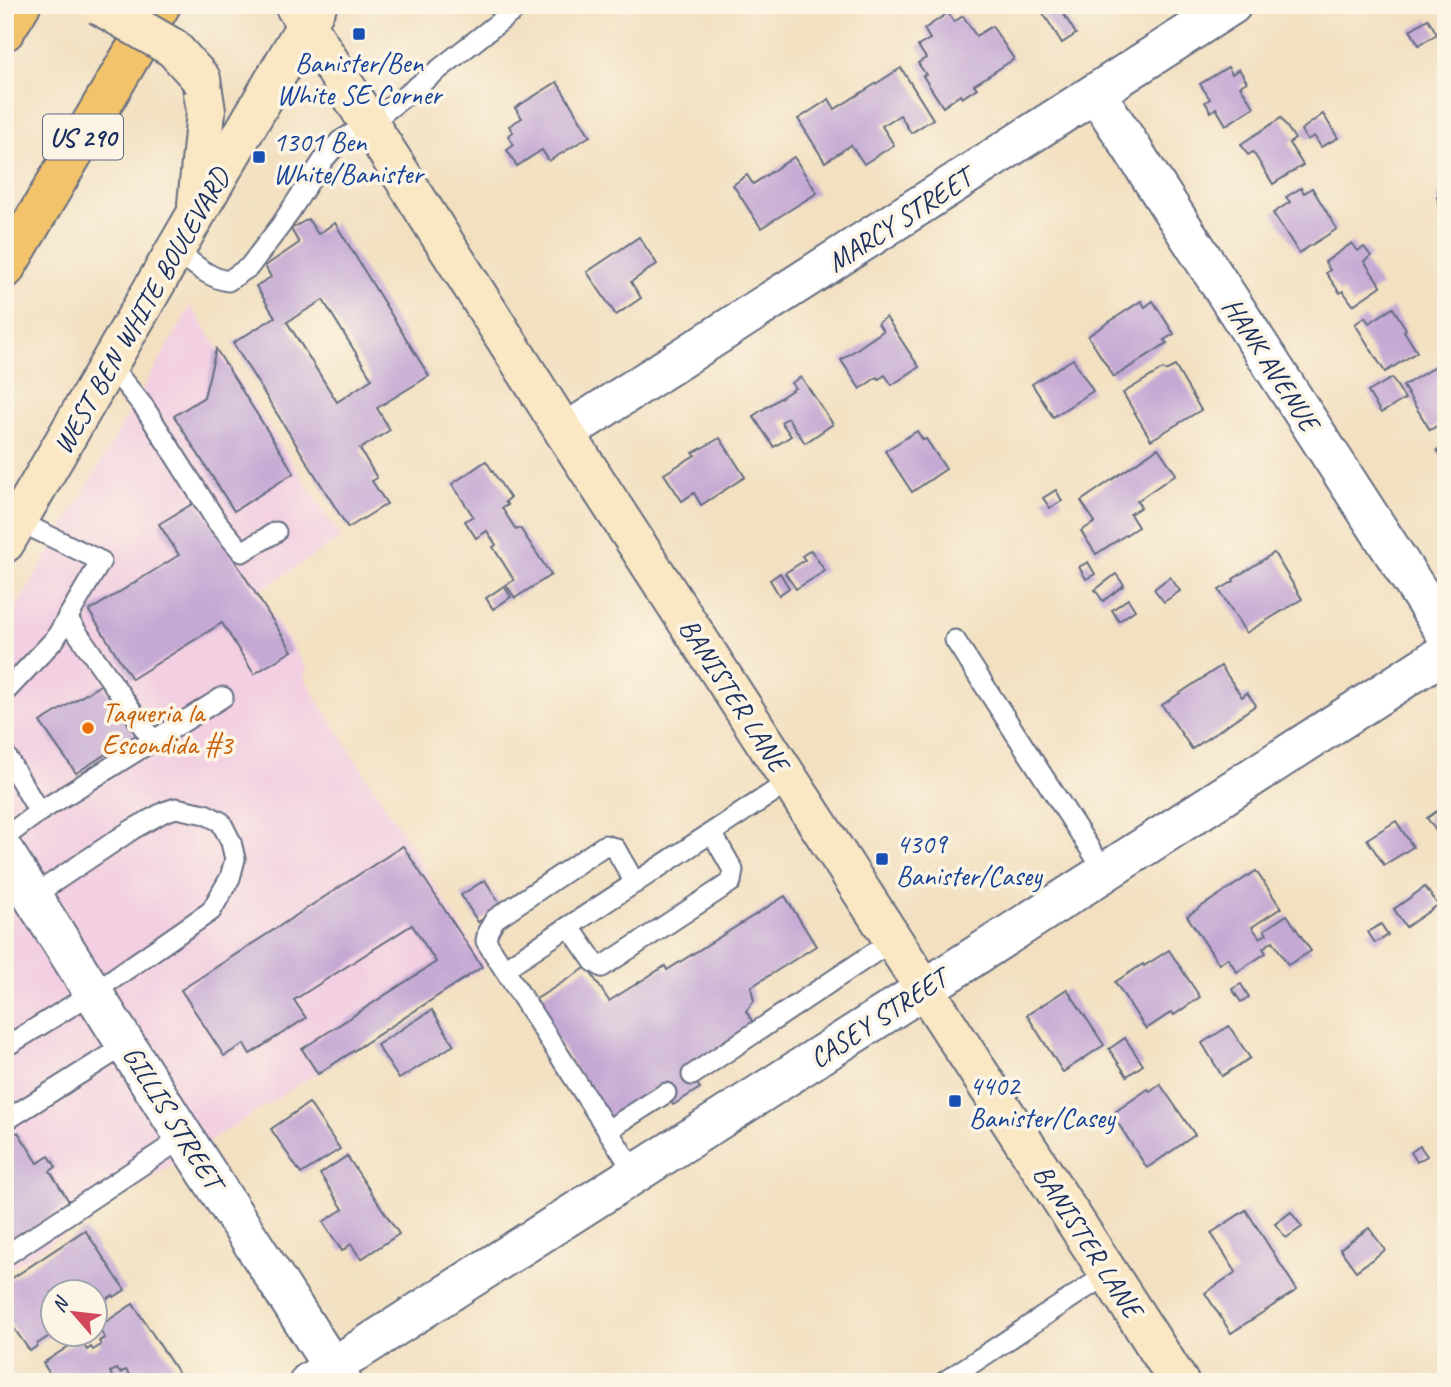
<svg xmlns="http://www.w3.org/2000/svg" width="1451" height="1387" font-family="Caveat,sans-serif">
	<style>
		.built { fill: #f2cfe1 }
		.building { fill: #c4a9d4; fill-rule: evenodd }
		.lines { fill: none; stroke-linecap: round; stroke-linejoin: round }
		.lane-casing { stroke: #666d81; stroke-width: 23 }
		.street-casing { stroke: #666d81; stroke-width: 42 }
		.secondary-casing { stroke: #666d81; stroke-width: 42 }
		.highway-casing { stroke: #666d81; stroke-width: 42 }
		.lane { stroke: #fff; stroke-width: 19 }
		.street { stroke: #fff; stroke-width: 38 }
		.secondary { stroke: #fae7c3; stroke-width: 38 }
		.highway { stroke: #f2c36a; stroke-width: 38 }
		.secondary-bridge-casing { stroke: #666d81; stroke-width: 42; stroke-linecap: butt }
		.secondary-bridge { stroke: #fae7c3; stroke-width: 38 }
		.transit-dot { fill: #1a4fb4; stroke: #fcf5e5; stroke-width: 2.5 }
		.food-dot { fill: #e8710a; stroke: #fcf5e5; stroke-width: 2.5 }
		.labels { text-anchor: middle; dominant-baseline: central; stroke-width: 7; stroke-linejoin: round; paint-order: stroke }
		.shield { fill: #fcf5e5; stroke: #5e6a86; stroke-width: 2 }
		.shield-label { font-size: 26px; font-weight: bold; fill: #1b2f5e }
		.transit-label { font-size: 28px; fill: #164399; stroke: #fcf5e5; text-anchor: start }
		.street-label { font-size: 28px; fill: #1b2f5e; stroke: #fcf5e5 }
		.food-label { font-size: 28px; fill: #c56008; stroke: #fcf5e5; text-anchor: start }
	</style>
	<rect width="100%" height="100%" fill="#fcf5e5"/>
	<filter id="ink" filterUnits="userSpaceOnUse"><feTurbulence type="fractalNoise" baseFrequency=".0143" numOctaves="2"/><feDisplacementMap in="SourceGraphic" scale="14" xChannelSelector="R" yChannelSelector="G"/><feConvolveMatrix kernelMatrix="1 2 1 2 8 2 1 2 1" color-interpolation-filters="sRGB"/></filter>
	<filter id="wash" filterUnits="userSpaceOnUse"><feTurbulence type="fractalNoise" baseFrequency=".00686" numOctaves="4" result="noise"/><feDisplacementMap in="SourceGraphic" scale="28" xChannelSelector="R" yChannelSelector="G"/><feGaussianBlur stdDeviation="1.57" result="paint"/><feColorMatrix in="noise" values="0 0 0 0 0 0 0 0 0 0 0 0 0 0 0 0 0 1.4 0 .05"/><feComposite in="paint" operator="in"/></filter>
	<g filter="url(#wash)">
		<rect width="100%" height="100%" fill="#f2e0c1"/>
		<polygon class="built" points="191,306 341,538 258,592 308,672 303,676 486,966 154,1176 5,1272 5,628"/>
		<g id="blocks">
			<g class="building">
				<polygon points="1038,5 1058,5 1076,34 1062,43"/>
				<polygon points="948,13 954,22 963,16 976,36 992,26 1014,59 974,85 977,88 962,98 960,95 943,107 923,76 926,75 918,63 926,58 918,46 930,39 924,29"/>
				<polygon points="1428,19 1437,34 1419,45 1410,30"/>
				<polygon points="1228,67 1232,74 1239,69 1247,82 1240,86 1254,107 1226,125 1216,108 1211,112 1205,102 1210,99 1200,84"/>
				<polygon points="901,68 933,119 911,133 900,115 882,126 894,145 864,164 851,145 825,162 798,119 829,99 835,109"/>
				<polygon points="557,82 590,136 549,161 542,150 517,166 507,150 514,145 508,136 513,132 509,126 522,118 515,108"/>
				<polygon points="1323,114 1338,138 1321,147 1314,136 1307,140 1301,130"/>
				<polygon points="1281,118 1295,139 1289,143 1303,165 1273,184 1253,152 1248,155 1241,144"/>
				<polygon points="794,157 817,193 761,228 733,185 747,175 753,184"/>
				<polygon points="1301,188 1304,193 1312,188 1337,229 1299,253 1273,213 1290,202 1286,197"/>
				<polygon points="1446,194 1446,209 1441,211 1437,197"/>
				<path d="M308,219l10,15 17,-11 94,153 -52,32 13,22 -30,19 17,29 -5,3 15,23 -39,24 -115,-185 42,-26 -19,-31 15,-9 -6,-11 34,-23 -8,-14zM323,300l49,79 -35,23 -50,-80z"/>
				<polygon points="639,237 657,264 631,282 641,298 616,315 587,272"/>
				<polygon points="1352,243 1358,251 1364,247 1371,256 1364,261 1381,286 1353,305 1343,291 1340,293 1326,273 1330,270 1325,262"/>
				<polygon points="1141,301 1145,307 1153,301 1174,334 1164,340 1167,343 1114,377 1088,336"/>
				<polygon points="1393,308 1406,329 1404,331 1417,352 1385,372 1355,324 1365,317 1369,323"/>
				<polygon points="886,317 919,367 892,385 885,375 879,379 877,377 860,389 841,360 883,331 878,323"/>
				<polygon points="216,349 294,473 234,511 174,416 204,397"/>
				<polygon points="1073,359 1093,391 1053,417 1032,384"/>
				<polygon points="1446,360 1446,420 1430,430 1403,386"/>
				<polygon points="1175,366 1201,410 1151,440 1123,393 1163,369 1165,371"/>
				<polygon points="801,377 833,424 805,443 788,418 781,422 791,436 774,447 753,416 795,388 791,383"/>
				<polygon points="1392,378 1405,399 1381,413 1368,392"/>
				<polygon points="917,431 923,440 926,439 946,469 912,492 885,451"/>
				<polygon points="720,438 745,477 701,505 694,493 682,501 664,474 695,455 693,453"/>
				<polygon points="1446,444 1446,462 1437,450"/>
				<polygon points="1158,448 1176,474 1137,501 1141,507 1130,514 1138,527 1096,554 1081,531 1095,522 1081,501"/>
				<polygon points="486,461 510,498 505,502 508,505 502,508 516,530 520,528 551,575 515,598 506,585 514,580 493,547 496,545 487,531 476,538 465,521 473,516 452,484"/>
				<polygon points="1056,490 1062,501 1050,508 1043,498"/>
				<polygon points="197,501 292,651 254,674 222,623 132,679 89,611 179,555 159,524"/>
				<polygon points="811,550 825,571 796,589 785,573 805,560 802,556"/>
				<polygon points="1274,553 1302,599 1246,633 1219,590 1234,581 1233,579"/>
				<polygon points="1088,562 1095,574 1086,579 1079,567"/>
				<polygon points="780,573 789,588 779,595 770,580"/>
				<polygon points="1116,574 1124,585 1103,601 1095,590"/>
				<polygon points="1170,577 1180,591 1164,602 1154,589"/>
				<polygon points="504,586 511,597 493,609 486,598"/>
				<polygon points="1128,599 1135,610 1119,621 1112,610"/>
				<polygon points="1221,666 1242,697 1247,693 1256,705 1192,749 1162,705"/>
				<polygon points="102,684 136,735 76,773 40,722"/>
				<polygon points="1446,805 1446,845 1427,818"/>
				<polygon points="1396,821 1413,847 1384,865 1367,839"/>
				<polygon points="403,846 482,967 318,1074 302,1049 436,962 412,925 294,1000 306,1018 250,1054 244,1044 224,1056 181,990"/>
				<polygon points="1256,871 1281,908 1252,927 1260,938 1267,934 1264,930 1287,915 1311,951 1288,965 1273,941 1263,948 1266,953 1237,972 1228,958 1219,964 1187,916"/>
				<polygon points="485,880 502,907 478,922 461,895"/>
				<polygon points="1425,887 1438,905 1406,927 1394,909"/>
				<polygon points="785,896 816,946 751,987 754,1001 746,1011 755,1026 687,1069 700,1088 673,1105 660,1085 607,1119 533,1001 587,967 609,1001 665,966 667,970"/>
				<polygon points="1381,924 1388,935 1375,943 1368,932"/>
				<polygon points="1169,950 1200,997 1174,1015 1172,1012 1146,1029 1115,982 1143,964 1144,966"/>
				<polygon points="1241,984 1249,997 1241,1002 1232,989"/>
				<polygon points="1067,989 1104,1045 1063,1072 1027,1015"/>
				<polygon points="432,1010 454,1045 399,1079 377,1045"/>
				<polygon points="1229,1026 1250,1058 1222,1076 1202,1043"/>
				<polygon points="1125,1038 1143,1065 1127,1076 1109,1049"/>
				<polygon points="1160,1084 1195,1135 1147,1168 1112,1114 1148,1089 1150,1091"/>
				<polygon points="309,1103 340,1149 301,1174 271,1129"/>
				<polygon points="18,1132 38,1163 49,1156 56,1167 50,1171 70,1203 5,1245 5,1140"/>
				<polygon points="1420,1146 1427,1156 1417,1162 1411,1152"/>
				<polygon points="347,1156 399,1234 361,1259 351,1244 342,1251 323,1222 343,1209 320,1174"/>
				<polygon points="1246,1210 1297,1290 1231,1333 1205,1293 1236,1272 1211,1233"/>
				<polygon points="1291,1212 1302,1227 1286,1238 1275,1224"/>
				<polygon points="1369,1228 1385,1250 1356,1271 1340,1249"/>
				<polygon points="85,1230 125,1290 114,1297 113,1295 98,1305 100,1307 94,1310 94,1292 52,1292 52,1338 51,1335 37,1344 37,1346 30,1351 8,1320 5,1322 5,1283"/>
				<polygon points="133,1304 184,1382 133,1382 126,1370 120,1373 117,1369 110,1372 113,1378 107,1382 55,1382 43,1363 80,1339 87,1350 91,1347 93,1350 101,1345 99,1341 105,1338 98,1327"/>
			</g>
		</g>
	</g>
	<g filter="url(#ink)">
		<use href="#blocks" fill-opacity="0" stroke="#666d81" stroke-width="2"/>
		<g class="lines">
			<defs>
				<g id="lane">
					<path d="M176,250c15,12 32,28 52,31l21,-14 32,-42 43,-66 16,-18 29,-17 152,-119"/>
					<polyline points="109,364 144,407 217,522 242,552 276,532"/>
					<polyline points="67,618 153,741"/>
					<polyline points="955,640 1105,872"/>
					<polyline points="5,692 55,639 101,561 18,521"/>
					<polyline points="5,754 39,812 5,837"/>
					<polyline points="39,812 223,697"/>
					<polyline points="635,883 615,848 605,845 495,919 488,931 486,941 635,1173"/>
					<polyline points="569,926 594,962 602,967 731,882 733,870 712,833"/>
					<polyline points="504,969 790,781"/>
					<polyline points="5,1047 94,992 211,911 230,878 235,859 231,842 221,822 205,814 176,808 164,812 133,829 33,896"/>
					<polyline points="692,1075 893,940"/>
					<polyline points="5,1121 127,1044"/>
					<polyline points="608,1130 666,1093"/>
					<polyline points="5,1256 184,1137"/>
					<polyline points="944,1382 1109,1273"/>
				</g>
				<g id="street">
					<polyline points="1096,93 1446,634"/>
					<polyline points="565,433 1232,5"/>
					<polyline points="5,853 184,1137 342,1382"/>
					<polyline points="309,1382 924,989 1446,652"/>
				</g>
				<g id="secondary">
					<polyline points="294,5 565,433 1179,1382"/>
					<polyline points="197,204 206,111 201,79"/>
					<polyline points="5,543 317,6"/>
				</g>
				<g id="highway">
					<polyline points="5,31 21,5"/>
					<polyline points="5,269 161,5"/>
				</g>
			</defs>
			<use href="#lane" class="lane-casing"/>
			<use href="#street" class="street-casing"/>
			<use href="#secondary" class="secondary-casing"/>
			<use href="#highway" class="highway-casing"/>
			<use href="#lane" class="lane"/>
			<use href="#street" class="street"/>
			<use href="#secondary" class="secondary"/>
			<use href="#highway" class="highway"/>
			<defs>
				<polyline id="secondary-bridge" points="99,5 173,48 201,79"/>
			</defs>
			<use href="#secondary-bridge" class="secondary-bridge-casing"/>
			<use href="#secondary-bridge" class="secondary-bridge"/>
		</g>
	</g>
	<g class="transit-dot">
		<rect x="352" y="27" width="14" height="14" rx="3.5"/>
		<rect x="252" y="150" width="14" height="14" rx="3.5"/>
		<rect x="875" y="852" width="14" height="14" rx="3.5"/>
		<rect x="948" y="1094" width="14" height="14" rx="3.5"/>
	</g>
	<circle class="food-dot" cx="88" cy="728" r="7"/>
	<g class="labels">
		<rect class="shield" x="43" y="114.5" width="80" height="45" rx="5"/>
		<g class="shield-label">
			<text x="83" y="137">US 290</text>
		</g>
		<g class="transit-label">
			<text x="359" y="62" text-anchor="middle">Banister/Ben<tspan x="359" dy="32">White SE Corner</tspan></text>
			<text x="273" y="141">1301 Ben<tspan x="273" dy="32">White/Banister</tspan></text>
			<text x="896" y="843">4309<tspan x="896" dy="32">Banister/Casey</tspan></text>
			<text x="969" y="1085">4402<tspan x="969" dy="32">Banister/Casey</tspan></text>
		</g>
		<g class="street-label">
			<text transform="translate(899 220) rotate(-33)">MARCY STREET</text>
			<text transform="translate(141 311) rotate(-60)">WEST BEN WHITE BOULEVARD</text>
			<text transform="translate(1271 364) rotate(57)">HANK AVENUE</text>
			<text transform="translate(734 695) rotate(57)">BANISTER LANE</text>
			<text transform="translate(878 1018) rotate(-33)">CASEY STREET</text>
			<text transform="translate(173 1117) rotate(58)">GILLIS STREET</text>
			<text transform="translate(1088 1241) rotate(57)">BANISTER LANE</text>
		</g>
		<g class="food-label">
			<text x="102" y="712">Taqueria la<tspan x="102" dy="32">Escondida #3</tspan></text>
		</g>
	</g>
	<rect width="1451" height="1387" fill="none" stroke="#fcf5e5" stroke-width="28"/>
	<g transform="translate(74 1313) rotate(298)"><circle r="33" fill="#fcf5e5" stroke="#a2a6af" stroke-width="2"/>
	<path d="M0-5L12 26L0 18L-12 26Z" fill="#d1495b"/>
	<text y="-10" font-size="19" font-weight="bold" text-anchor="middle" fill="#1b2f5e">N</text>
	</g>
</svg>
